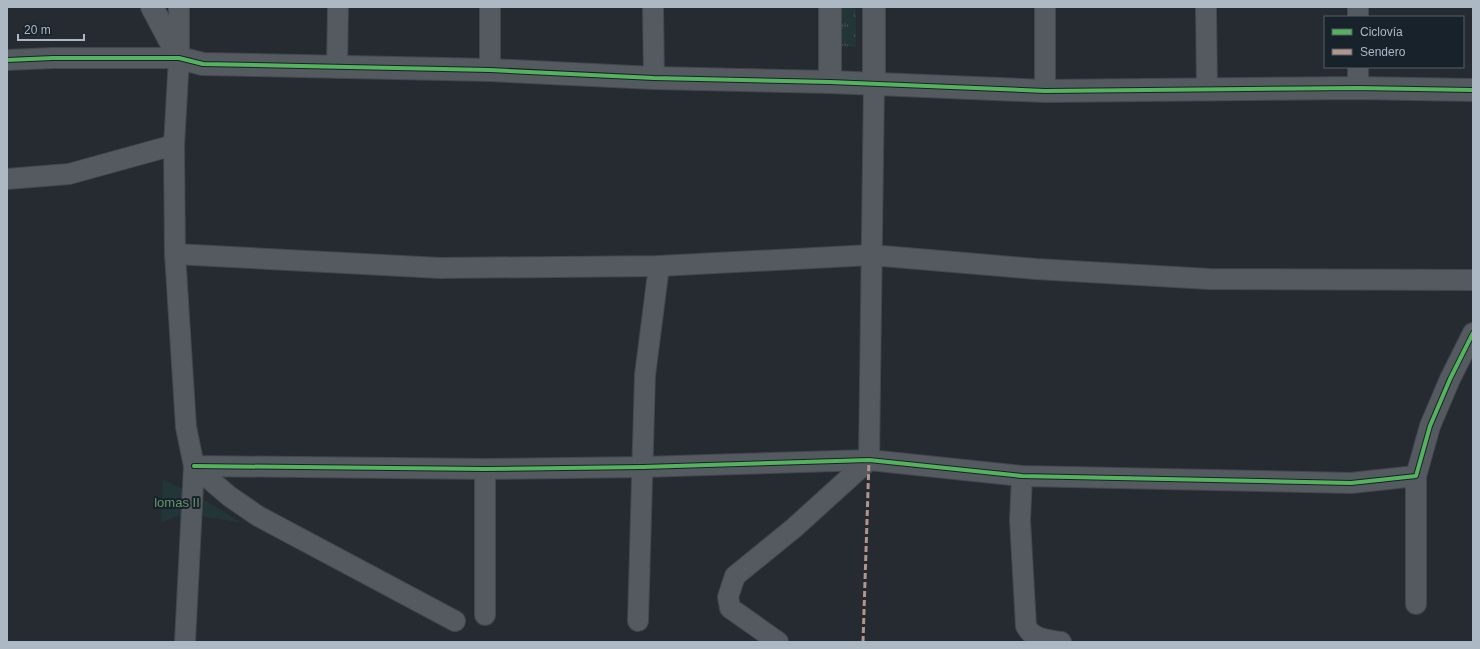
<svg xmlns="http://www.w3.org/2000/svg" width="1480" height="649" font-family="Helvetica,sans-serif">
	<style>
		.grass { fill: url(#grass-tufts) }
		.park { fill: #223637 }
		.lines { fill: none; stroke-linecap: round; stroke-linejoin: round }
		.minor-casing { stroke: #42474c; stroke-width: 22 }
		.tertiary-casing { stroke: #42474c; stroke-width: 24 }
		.minor { stroke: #545a60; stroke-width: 20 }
		.tertiary { stroke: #545a60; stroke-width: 22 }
		.quiet { stroke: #b2968c; stroke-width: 3; stroke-dasharray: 6 3; stroke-linecap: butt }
		.cycleway-casing { stroke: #18222b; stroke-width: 6 }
		.cycleway { stroke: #56b35d; stroke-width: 4 }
		.labels { text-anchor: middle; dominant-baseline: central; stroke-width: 4; stroke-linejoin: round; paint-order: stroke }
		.park-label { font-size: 13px; fill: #649569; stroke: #18222b }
	</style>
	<defs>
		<pattern id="grass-tufts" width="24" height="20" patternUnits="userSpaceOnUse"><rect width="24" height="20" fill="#223637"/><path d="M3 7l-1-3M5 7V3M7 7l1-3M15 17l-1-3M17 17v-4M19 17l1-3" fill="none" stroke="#3f5152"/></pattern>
	</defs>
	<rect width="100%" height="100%" fill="#252b31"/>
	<polygon class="grass" points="842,7 856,7 856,47 841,46"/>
	<polygon class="park" points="163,479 215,506 242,523 184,513 161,523"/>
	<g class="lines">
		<defs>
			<g id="minor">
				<polyline points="179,7 179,58 174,145 175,254 186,427 194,466 185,642"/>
				<polyline points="490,7 490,70"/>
				<polyline points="653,7 654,78"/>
				<polyline points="1206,7 1207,90"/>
				<polyline points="1358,7 1358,17"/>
				<polyline points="7,60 53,58 179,58"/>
				<polyline points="1358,67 1358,88"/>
				<polyline points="337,68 338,7"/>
				<polyline points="1045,91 1045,7"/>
				<polyline points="7,179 69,174 174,145"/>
				<polyline points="175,254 440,268 659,266 871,255 1036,269 1209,279 1473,280"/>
				<polyline points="194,466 485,469 643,467 869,460 1022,476 1351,483 1416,476 1430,426 1450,379 1473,333"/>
				<polyline points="194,466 229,496 258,516 455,621"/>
				<path d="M1022,476l-2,44 6,106c6,13 21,14 35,16"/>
				<polyline points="1416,604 1416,476"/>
				<polyline points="485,615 485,469"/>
				<polyline points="638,621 645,375 659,266"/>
				<polyline points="778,642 730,608 728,597 735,576 794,528 869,460 874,83"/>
			</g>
			<g id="tertiary">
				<polyline points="152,7 179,58 203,64 490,70 654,78 830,82 1045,91 1358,88 1473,90"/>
				<polyline points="830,82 830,7"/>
				<polyline points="874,83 874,7"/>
			</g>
		</defs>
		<use href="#minor" class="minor-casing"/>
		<use href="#tertiary" class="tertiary-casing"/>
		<use href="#minor" class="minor"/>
		<use href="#tertiary" class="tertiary"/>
		<polyline class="quiet" points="863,642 869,460"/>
		<defs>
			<g id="cycleway">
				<polyline points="7,60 53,58 179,58 203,64 490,70 654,78 830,82 1045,91 1358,88 1473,90"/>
				<polyline points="194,466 485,469 643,467 869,460 1022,476 1351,483 1416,476 1430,426 1450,379 1473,333"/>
			</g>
		</defs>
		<use href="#cycleway" class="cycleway-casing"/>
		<use href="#cycleway" class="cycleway"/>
	</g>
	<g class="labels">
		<g class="park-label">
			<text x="177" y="502">lomas II</text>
		</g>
	</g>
	<rect width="1480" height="649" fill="none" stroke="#acb8c4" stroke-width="16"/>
	<rect x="1324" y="16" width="140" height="52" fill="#18222b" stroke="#535e68"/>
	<rect x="1332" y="29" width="20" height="6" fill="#56b35d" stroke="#535e68"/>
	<text x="1360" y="36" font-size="12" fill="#acb8c4">Ciclovía</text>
	<rect x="1332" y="49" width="20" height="6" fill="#b2968c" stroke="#535e68"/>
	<text x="1360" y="56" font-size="12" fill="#acb8c4">Sendero</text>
	<path d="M18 34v6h66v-6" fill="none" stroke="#acb8c4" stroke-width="2"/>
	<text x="24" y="34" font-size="12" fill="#acb8c4" stroke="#18222b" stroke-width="3" paint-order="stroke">20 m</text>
</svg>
